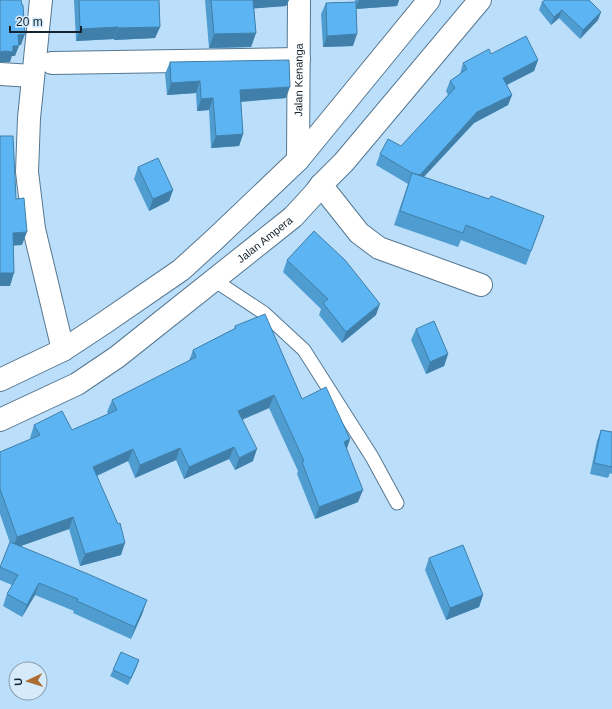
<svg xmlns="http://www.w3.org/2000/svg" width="612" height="709" font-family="Arial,sans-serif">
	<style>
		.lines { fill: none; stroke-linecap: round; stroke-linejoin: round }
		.service-casing { stroke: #567790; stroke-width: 15 }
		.minor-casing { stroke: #567790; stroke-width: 24 }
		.primary-casing { stroke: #567790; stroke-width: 24 }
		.service { stroke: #fff; stroke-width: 13 }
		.minor { stroke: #fff; stroke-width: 22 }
		.primary { stroke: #fff; stroke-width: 22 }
		.wall { fill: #4f9cd0 }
		.shaded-wall { fill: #407fa9 }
		.building { fill: #5cb5f2; stroke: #407fa9 }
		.labels { text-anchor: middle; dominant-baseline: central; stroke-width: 3; stroke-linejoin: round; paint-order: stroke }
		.street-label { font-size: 11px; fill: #15232d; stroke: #d5ebfb }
	</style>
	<rect width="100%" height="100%" fill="#bbdffb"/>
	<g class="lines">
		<defs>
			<polyline id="service" points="214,280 264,313 304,350 372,457 397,503"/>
			<g id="minor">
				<polyline points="41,0 29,118 27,172 34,229 63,350"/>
				<polyline points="52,63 299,59"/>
				<polyline points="0,74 33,76"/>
				<path id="s1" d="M298,160l1,-160"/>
				<polyline points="321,185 359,233 379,248 481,285"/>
			</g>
			<g id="primary">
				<polyline points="0,380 63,350 104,323 181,270 214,240 298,160 429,0"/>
				<path id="s2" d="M0,420l77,-36 40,-27 176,-140 22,-24 6,-8 23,-23 136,-162"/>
			</g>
		</defs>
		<use href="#service" class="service-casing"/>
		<use href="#minor" class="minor-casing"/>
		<use href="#primary" class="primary-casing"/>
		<use href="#service" class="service"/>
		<use href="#minor" class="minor"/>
		<use href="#primary" class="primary"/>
	</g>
	<g class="wall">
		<polygon points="74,0 159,0 160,27 155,38 114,40 114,39 76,41"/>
		<polygon points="205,0 289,0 286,6 254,8 256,33 251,47 209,48"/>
		<polygon points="355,0 399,0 397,6 356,9 353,46 323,47 321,14 326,3 355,2"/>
		<polygon points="542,2 601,12 598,20 580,39 559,18 551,25 539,10"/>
		<polygon points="491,54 538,60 534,71 507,85 512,95 508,105 474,123 424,177 489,199 544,216 526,265 461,240 458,247 394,225 408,184 376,165 380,154 401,146 448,95 446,91 450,81 460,74 463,63"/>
		<polygon points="170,62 286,98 241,102 243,134 239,146 211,148 209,110 197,111 196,93 167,95 165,74"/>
		<polygon points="138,167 173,190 169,201 149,211 134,179"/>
		<polygon points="287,260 376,315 342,343 319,315 321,309 283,272"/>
		<polygon points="235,326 302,399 350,439 347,448 358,502 315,519 297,474 298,471 269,408 242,420 253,461 235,470 229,459 184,479 176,460 135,478 128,461 97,476 121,555 80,566 69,529 21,546 143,612 131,639 73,613 74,611 35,595 22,617 3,606 7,594 12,585 0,580 0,568 10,543 0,514 0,452 31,439 30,438 34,425 72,430 108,414 107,412 112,400 189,361 193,350 234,329"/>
		<polygon points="416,329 448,354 444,366 426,374 411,340"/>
		<polygon points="601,430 612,432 612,474 610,473 608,478 590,474 597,441"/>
		<polygon points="429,558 483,595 479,607 446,620 425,570"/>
		<polygon points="137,666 128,685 110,676 113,670"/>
	</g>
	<g class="shaded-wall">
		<polygon points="250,0 289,0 286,6 247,9"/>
		<polygon points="359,0 399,0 397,6 355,9"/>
		<polygon points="562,10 559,18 551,25 554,17"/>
		<polygon points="601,12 598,20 580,39 583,30"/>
		<polygon points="118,27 114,39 76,41 80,29"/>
		<polygon points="160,27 155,38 114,40 118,28"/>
		<polygon points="256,33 251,47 209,48 214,34"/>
		<polygon points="25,34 21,45 14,45 18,35"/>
		<polygon points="357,34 353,46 323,47 327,36"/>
		<polygon points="13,46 19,46 15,56 12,56 10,62 0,62 0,52"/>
		<polygon points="538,60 534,71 500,88 503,78"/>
		<polygon points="200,81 196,93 167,95 171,83"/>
		<polygon points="290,87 286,98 235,102 240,90"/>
		<polygon points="512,95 508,105 474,123 414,187 418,176 477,112"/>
		<polygon points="213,98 209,110 197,111 201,99"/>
		<polygon points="243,134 239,146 211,148 216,136"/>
		<polygon points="173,190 169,201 149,211 153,199"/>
		<polygon points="27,232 22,245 9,246 13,233"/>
		<polygon points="0,273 14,273 10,286 0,286"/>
		<polygon points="380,304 376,315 342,343 346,332"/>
		<polygon points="448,354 444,366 426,374 430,362"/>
		<polygon points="274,395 269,408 234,423 238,411"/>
		<polygon points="350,439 346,451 344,442"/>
		<polygon points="234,447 229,459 184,479 189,467"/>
		<polygon points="180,448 176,460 135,478 140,465"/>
		<polygon points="133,449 128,461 89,479 93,467"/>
		<polygon points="257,449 253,461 235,470 239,458"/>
		<polygon points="363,490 358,502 315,519 319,507"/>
		<polygon points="73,517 69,529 12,549 17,537"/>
		<polygon points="125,543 121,555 80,566 85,554"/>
		<polygon points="39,583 35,595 22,617 27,605"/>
		<polygon points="483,595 479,607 446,620 450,608"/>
		<polygon points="147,600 143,612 131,639 135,627"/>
		<polygon points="139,660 137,666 128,685 131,678"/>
	</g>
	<g class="building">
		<polygon points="0,0 21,0 22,5 23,5 25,34 18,35 19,46 13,46 13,52 5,51 0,52"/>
		<polygon points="79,0 159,0 160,27 118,28 118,27 80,29"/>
		<polygon points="211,0 253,0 256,33 214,34"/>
		<polygon points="545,0 589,0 601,12 583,30 562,10 554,17 542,2"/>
		<polygon points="356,2 357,34 327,36 326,3"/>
		<polygon points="526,36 538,60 503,78 512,95 477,112 420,175 412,173 380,154 388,139 401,146 455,88 450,81 467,69 463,63 489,49 491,54"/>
		<polygon points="289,60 290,87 240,90 243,134 216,136 213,98 201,99 200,81 171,83 170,62"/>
		<polygon points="0,136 13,136 16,199 24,198 27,232 13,233 14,273 0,273"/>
		<polygon points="158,158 173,190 153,199 138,167"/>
		<polygon points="412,173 489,199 491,196 544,216 531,251 466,225 463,233 400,211"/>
		<polygon points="314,231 345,260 380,304 346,332 323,303 328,299 287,260"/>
		<polygon points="265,314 302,399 326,387 350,439 344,442 363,490 319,507 302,462 304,461 274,395 238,411 257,449 239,458 234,447 189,467 180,448 140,465 133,449 93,467 118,524 120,523 125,543 85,554 73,517 17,537 0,489 0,452 40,435 34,425 62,411 72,430 117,410 112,400 196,357 193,350 236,328 235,326"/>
		<polygon points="434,321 448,354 430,362 416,329"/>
		<polygon points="601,430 612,432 612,467 594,463"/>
		<polygon points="10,542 88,574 147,600 135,627 77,601 78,599 39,583 27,605 7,594 18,575 0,567"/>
		<polygon points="463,545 483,595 450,608 429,558"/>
		<polygon points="121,652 139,660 131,678 113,670"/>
	</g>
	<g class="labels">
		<g class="street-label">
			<text stroke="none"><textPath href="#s1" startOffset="80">Jalan Kenanga</textPath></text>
			<text stroke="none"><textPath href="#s2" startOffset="322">Jalan Ampera</textPath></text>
		</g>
	</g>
	<g transform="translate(28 681) rotate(266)"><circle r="19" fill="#d5ebfb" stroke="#889ba9"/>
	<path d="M0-3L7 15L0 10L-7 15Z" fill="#ab6d32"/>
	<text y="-6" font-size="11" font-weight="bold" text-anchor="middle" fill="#15232d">U</text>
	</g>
	<path d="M10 26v6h71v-6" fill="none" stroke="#15232d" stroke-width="2"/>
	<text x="16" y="26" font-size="12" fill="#15232d" stroke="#d5ebfb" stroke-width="3" paint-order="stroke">20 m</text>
</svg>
